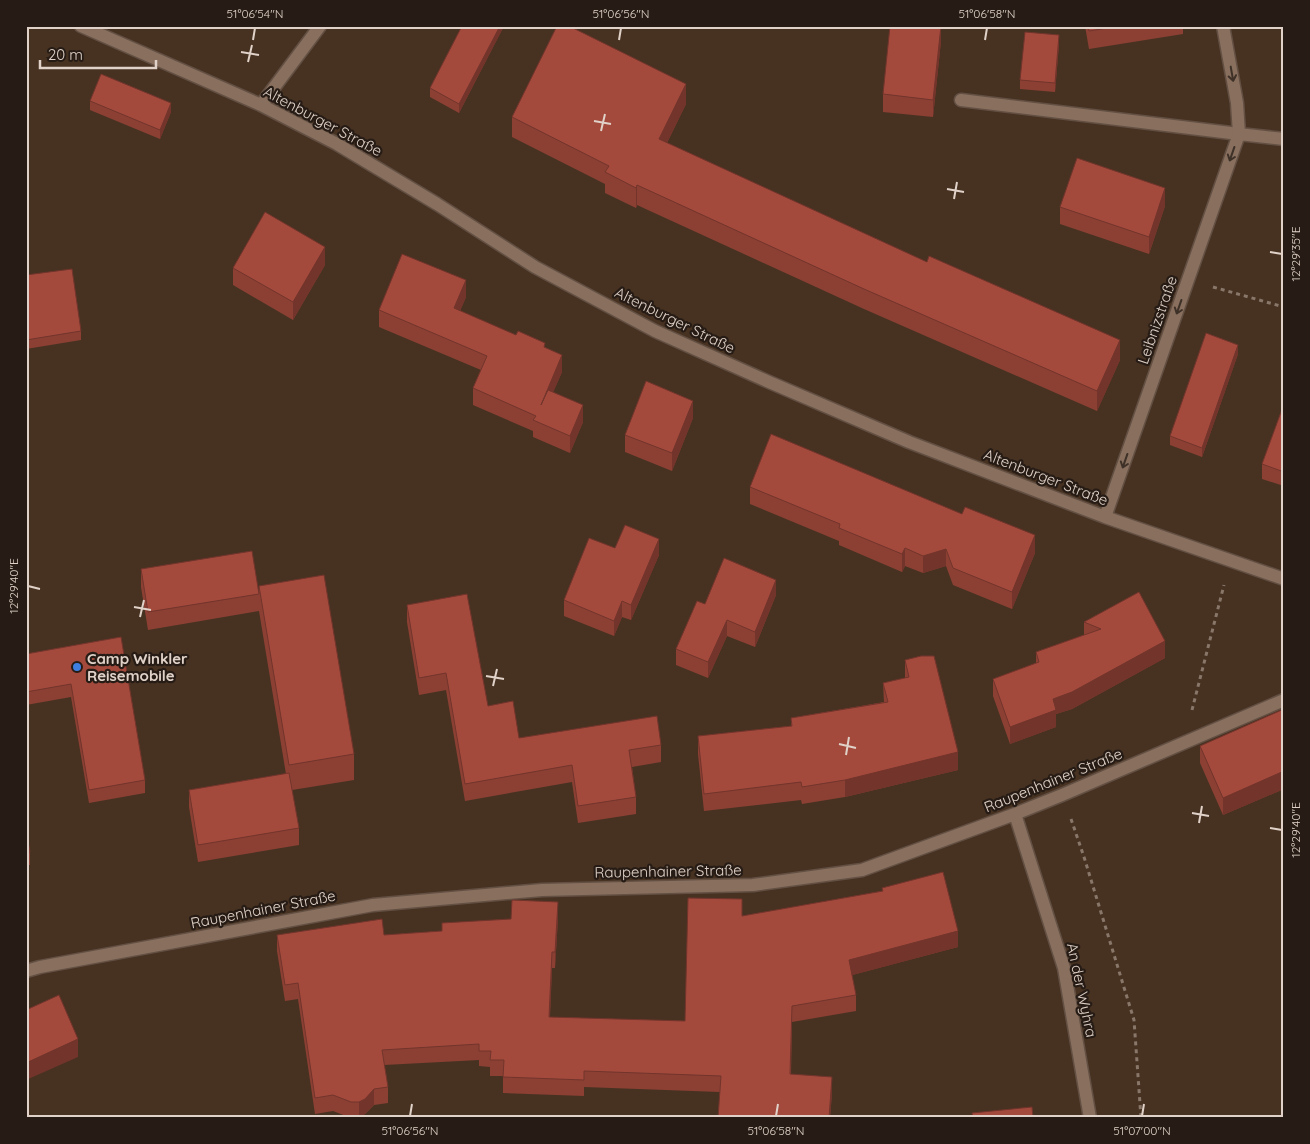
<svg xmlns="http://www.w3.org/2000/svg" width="1310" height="1144" font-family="Quicksand,sans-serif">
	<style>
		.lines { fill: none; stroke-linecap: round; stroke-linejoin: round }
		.lane-casing { stroke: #635043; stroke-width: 15 }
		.street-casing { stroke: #635043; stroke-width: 15 }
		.path { stroke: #89776a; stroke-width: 3; stroke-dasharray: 4 4; stroke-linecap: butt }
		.lane { stroke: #886f5e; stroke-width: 12 }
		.street { stroke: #886f5e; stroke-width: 12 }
		.wall { fill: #8c4034 }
		.shaded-wall { fill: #72342b }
		.building { fill: #a34a3d; stroke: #72342b }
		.oneway { stroke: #3e3127 }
		.ticks { fill: none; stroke: #e0d2c8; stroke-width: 2 }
		.shop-dot { fill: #3f7fe0; stroke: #261c15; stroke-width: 2 }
		.labels { text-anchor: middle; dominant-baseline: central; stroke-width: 4.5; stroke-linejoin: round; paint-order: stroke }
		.street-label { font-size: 15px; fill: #e0d2c8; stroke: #261c15 }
		.poi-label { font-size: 15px; font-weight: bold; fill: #e0d2c8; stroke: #261c15; text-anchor: start }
		.neatline { fill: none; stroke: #e0d2c8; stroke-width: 2 }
		.ticks-label { font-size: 12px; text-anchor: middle; fill: #e0d2c8 }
	</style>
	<rect width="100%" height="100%" fill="#473222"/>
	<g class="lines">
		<defs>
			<path id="lane" d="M961,100L1239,134"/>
			<path id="street" d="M81,26L261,105L337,144L437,204L535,267L655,331L769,382L909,442L1105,517L1284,579
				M1223,26L1237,103L1239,134
				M261,105L320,26
				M1105,517L1239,134L1284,139
				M1015,814L1064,968L1090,1118
				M26,971L40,967L373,905L542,890L753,885L862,870L1015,814L1062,795L1284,700"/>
		</defs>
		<use href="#lane" class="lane-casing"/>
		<use href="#street" class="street-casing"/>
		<path class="path" d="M1213,287L1284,307
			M1192,710L1224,585
			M1071,819L1084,857L1134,1020L1141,1118"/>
		<use href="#lane" class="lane"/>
		<use href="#street" class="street"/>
	</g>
	<path class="wall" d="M462,26H504L459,113L430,97V88Z
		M1085,26H1183V34L1089,49Z
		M941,41L933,117L883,112V94Z
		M1059,44L1055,92L1020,89V80Z
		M90,101L171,112L160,139L90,110Z
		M686,104L667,143L1120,360L1097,411L864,309L637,205L636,208L605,193V184L512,137V117Z
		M1284,189V213H1283Z
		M1165,206L1149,254L1060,224V207Z
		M325,265L293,320L233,285V268Z
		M26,275L81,331V340L26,349Z
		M466,297L460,311L545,348L562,372L553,392L583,422L570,453L533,437V431L473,405V388L481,370L379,327V310Z
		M1238,354L1202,457L1170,445V436Z
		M1284,404V486L1262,479V464Z
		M693,418L672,471L625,452V435Z
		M750,487L1035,553L1012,609L953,585L946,566L923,573L905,566L902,572L839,545V541L750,504Z
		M615,548L659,555L631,620L622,617L614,636L564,616V600Z
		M141,569L259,594V586L354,754V780L292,790L299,828V845L198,862L189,807V790L286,774L259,611L148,630L141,587Z
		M1139,592L1165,658L1072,709L1056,714V727L1010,744L993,696V679L1036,663V652L1084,635V622Z
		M776,595L755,647L727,636L708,678L676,665V649L705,604Z
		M407,605L488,706L519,738L661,745V762L632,767L636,797V814L578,823L572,782L465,801L446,690L419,695L407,622Z
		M121,637L145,780V793L89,803L71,697L26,705V654Z
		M905,660L958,770L845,797L802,804L801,800L704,811L698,754V736L791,726V718L884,702L883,683L905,678Z
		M1284,709V789L1223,815L1200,763V746Z
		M26,831L30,852V865H26Z
		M882,888L958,947L852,975L856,995V1011L792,1022L791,1074L832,1093L830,1118H718L720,1092L584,1087V1096L503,1093V1076H490V1067L479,1066V1060L384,1065L388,1087V1103L374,1105L365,1114L359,1118H351L333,1111L315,1114L298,999L285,1001L277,951V935H384L442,931L558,918L555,968H552L550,1017L685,1021L742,916L882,891Z"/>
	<path class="shaded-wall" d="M500,26H504L459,113V104Z
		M941,26V41L933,117V100Z
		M1059,35V44L1055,92V83Z
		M686,84V104L659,159V139Z
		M171,103V112L160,139V130Z
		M637,185V205L636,208V188Z
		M1165,188V206L1149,254V237Z
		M325,247V265L293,320V302Z
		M466,280V297L454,325V308Z
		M1120,340V360L1097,411V391Z
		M1238,345V354L1202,457V448Z
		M562,355V372L541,421V405Z
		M693,401V418L672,471V453Z
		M583,405V422L570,453V436Z
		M1035,535V553L1012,609V592Z
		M659,539V555L631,620V605Z
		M905,548V566L902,572V554Z
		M946,549V566L923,573V556Z
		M776,580V595L755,647V632Z
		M622,601V617L614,636V621Z
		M727,620V636L708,678V662Z
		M1165,641V658L1072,709L1056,714V727L1010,744V727L1053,699Z
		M958,752V770L845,797V780Z
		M1284,771V789L1223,815V798Z
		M558,902V918L555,968V952Z
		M958,931V947L849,976V960Z
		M552,952V968L549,1033V1017Z
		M78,1039V1057L26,1080V1063Z
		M832,1077V1093L830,1118H829Z
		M374,1089V1105L365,1114L359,1118V1102Z"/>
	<path class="building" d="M462,26H500L459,104L430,88Z
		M557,26H569L686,84L659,139L927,262L929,256L1120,340L1097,391L864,289L637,185L636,188L605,172L609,166L512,117Z
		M890,26H941L933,100L883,94Z
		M1088,26H1120L1089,31Z
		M1025,32L1059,35L1055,83L1020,80Z
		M101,74L171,103L160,130L90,101Z
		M1077,158L1165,188L1149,237L1060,207Z
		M265,212L325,247L293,302L233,268Z
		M402,254L466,280L454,308L516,335L518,331L545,343L544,347L562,355L541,405L548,390L583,405L570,436L533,420L536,416L473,388L487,356L379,310Z
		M72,269L81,331L26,340V275Z
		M1206,333L1238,345L1202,448L1170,436Z
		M646,381L693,401L672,453L625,435Z
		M1284,404V472L1262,464Z
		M771,434L962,514L965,507L1035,535L1012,592L953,568L946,549L923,556L905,548L902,554L839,528L840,524L750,487Z
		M625,525L659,539L631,605L622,601L614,621L564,600L589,538L615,548Z
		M252,551L259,594L148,612L141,569Z
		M724,558L776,580L755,632L727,620L708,662L676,649L697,601L705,604Z
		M324,575L354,754L289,765L259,586Z
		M1139,592L1165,641L1072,692L1053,699L1056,710L1010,727L993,679L1039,662L1036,652L1101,629L1084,622Z
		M467,594L488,706L513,701L519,738L657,716L661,745L629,750L636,797L578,806L572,765L465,784L446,673L419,678L407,605Z
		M121,637L145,780L89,790L71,684L26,692V654Z
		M921,656H934L958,752L845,780L802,787L801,782L704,794L698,736L792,726L791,718L888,702L883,683L909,677L905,660Z
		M1284,709V771L1223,798L1200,746Z
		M289,773L299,828L198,845L189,790Z
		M26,831L30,852L26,853Z
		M943,872L958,931L849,960L856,995L792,1006L790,1074L832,1077L829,1118H718L721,1076L584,1071V1080L503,1077L504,1060H490L491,1051H479V1044L382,1050L388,1087L374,1089L365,1099L359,1102H351L333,1095L315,1098L298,983L285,985L277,935L382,919L384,935L442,931V923L511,919L512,900L558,902L555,952H552L549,1017L685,1021L688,898L742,899V916L883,891L882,888Z
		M59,995L78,1039L26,1063V1010Z
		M1032,1107L1033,1118H973L972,1113Z"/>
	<defs><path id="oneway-shaft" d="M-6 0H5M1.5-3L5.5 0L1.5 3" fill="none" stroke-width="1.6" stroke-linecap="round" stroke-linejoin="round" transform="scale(1.25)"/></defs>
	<g class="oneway">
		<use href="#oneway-shaft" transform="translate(1232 74) rotate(80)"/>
		<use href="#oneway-shaft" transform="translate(1232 154) rotate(109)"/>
		<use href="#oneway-shaft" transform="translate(1179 307) rotate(109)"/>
		<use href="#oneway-shaft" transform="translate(1125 461) rotate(109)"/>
	</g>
	<path class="ticks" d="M253,40L255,28M619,40L621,28M985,40L987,28M241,52L259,55M248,62L252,45M594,121L611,124M601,131L605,114M947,189L964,192M954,199L957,182M1270,252L1282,254M28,586L40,589M134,607L151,610M140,617L144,600M486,676L504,679M493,686L497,669M839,744L856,748M846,755L849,737M1192,813L1209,816M1199,823L1202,806M1270,828L1282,830M410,1116L412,1104M776,1116L778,1104M1142,1116L1144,1104"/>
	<circle class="shop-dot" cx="77" cy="667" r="5"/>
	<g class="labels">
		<g class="street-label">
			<text transform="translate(323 121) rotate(28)">Altenburger Straße</text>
			<text transform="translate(675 320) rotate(26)">Altenburger Straße</text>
			<text transform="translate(1157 320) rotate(-71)">Leibnizstraße</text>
			<text transform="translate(1046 477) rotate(21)">Altenburger Straße</text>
			<text transform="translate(1053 780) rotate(-22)">Raupenhainer Straße</text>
			<text transform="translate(668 871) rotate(-1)">Raupenhainer Straße</text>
			<text transform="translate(263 909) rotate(-11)">Raupenhainer Straße</text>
			<text transform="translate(1082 990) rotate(78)">An der Wyhra</text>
		</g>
		<g class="poi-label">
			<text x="87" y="658">Camp Winkler<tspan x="87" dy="17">Reisemobile</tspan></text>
		</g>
	</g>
	<rect width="1310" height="1144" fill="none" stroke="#261c15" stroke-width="55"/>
	<path d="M40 60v8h116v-8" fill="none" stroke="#e0d2c8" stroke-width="2.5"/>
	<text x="48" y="60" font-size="15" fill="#e0d2c8" stroke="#261c15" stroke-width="4" paint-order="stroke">20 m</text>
	<rect x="28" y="28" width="1254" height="1088" class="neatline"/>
	<g class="ticks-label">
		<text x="255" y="18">51°06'54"N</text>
		<text x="621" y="18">51°06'56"N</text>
		<text x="987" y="18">51°06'58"N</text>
		<text transform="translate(1296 254) rotate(-90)" y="4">12°29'35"E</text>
		<text transform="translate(14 586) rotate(-90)" y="4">12°29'40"E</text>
		<text transform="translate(1296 830) rotate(-90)" y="4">12°29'40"E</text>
		<text x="410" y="1135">51°06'56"N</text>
		<text x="776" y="1135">51°06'58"N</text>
		<text x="1142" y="1135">51°07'00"N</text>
	</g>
</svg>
